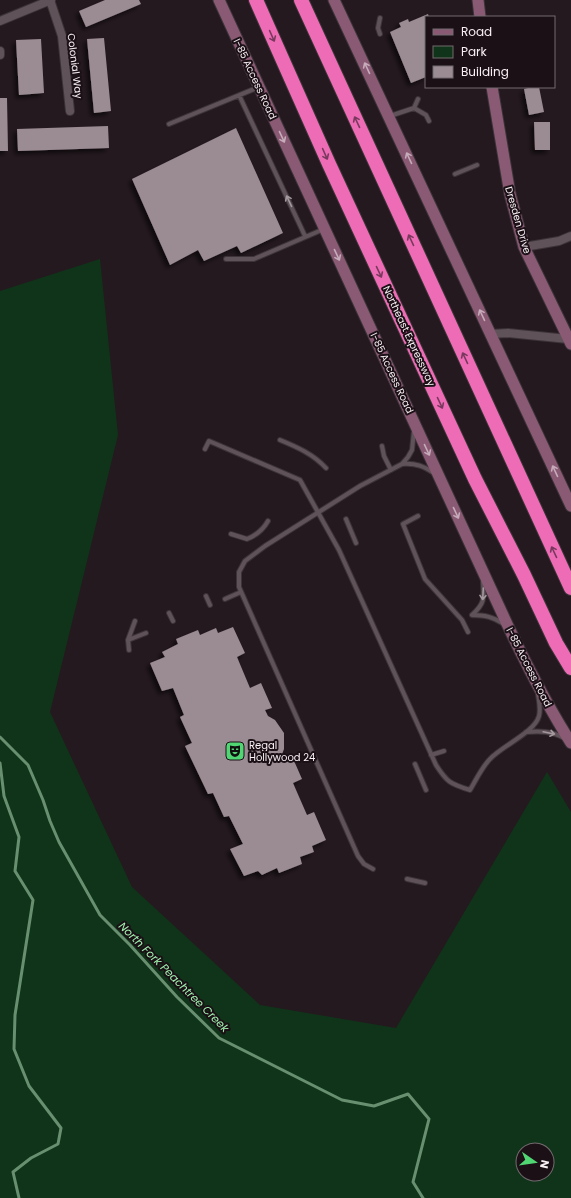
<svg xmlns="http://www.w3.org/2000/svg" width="571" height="1198" font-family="Poppins,sans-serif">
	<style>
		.green { fill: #103419; fill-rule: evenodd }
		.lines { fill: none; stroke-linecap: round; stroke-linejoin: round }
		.stream { stroke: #688f70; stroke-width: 3 }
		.building { fill: #9b8c93; filter: url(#shadow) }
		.lane-casing { stroke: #3c3438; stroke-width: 6 }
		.street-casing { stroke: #3c3438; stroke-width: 10 }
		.secondary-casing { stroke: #3c3438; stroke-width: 13 }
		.highway-casing { stroke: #3c3438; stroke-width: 16 }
		.lane { stroke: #5f5258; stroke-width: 4 }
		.street { stroke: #5f5258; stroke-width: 8 }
		.secondary { stroke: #8a5a74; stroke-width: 11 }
		.highway { stroke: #ed6cb5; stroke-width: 14 }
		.oneway { stroke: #79395e }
		.oneway2 { stroke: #c6acba }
		.oneway3 { stroke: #a4999e }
		.labels { text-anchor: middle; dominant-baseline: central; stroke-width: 4; stroke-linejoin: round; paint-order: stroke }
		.street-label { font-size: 10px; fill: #f8f0f4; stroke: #1b1016 }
		.poi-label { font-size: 10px; fill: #f8f0f4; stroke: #1b1016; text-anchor: start }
		.water-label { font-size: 11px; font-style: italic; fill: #a1f4b0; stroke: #1b1016 }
	</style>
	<defs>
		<filter id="shadow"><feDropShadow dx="-3.5" dy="3.5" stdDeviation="2" flood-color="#0009"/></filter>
	</defs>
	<rect width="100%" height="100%" fill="#24191f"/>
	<path class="green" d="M100,259L118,435L50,712L132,887L260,1005L396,1028L547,772L571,812V1198H0V291ZM523,1150H547V1174H523Z"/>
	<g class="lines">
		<path class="stream" d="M0,737L28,765L43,800L50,821L59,842L100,915L130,945L177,997L219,1038L342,1100L374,1106L408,1094L429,1119L413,1182L423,1198
			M0,763L4,796L19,837L15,871L33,900L15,1015L14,1049L29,1086L61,1128L58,1144L31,1158L13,1172L19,1198"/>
	</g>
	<path class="building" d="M105,0H139L141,4L86,27L79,11Z
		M428,14L429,17H426V77L411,83L390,32L401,27L399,23L408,19L409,22Z
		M104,38L111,111L94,113L87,39Z
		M41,39L44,93L19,95L16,40Z
		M532,87H539L544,112L529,115L524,89Z
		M0,98H7L8,151H0Z
		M534,122H550V150H535Z
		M108,126L109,148L18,151L17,129Z
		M236,128L283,233L241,253L237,246L204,261L198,250L170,265L132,179Z
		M233,627L245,653L237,657L250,688L261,683L272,708L265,710L268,716L275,720L284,733V749L281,757L291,754L302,779L293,783L307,815L314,812L326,840L312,846L314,852L300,857L302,864L279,873L277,868L262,875L258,871L244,876L230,849L243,844L229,816L224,817L213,793L208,794L185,746L192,743L180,717L184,715L173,688L162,691L150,663L165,657L162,652L178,644L176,639L198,630L200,635L216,628L218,633Z"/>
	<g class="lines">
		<defs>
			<path id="lane" d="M380,18L378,28L380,34
				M239,95L305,236
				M414,108L418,99
				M390,116L414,108L426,115L429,121
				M169,124L259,87
				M455,174L477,165
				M226,259H254L324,229
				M280,440C297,447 313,454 326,468
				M382,446L384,456L391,470
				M205,449L209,441L300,480L339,550L436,765C447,782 450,784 470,790C476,780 482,767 490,759C502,746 535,732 539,716C541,709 539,701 538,694
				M402,464C416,463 424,466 435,474
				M418,516L403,524L425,579L462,620L468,632
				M346,519L356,543
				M231,534L247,539C257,535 263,530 268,521
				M206,596L210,605
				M225,599L241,592
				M169,613L173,621
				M472,615C485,603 484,599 483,582
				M472,615C485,615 493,617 504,624
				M128,640L146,633
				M129,650L128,640L135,621
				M526,732C540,731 552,731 564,738
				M431,755L444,751
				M415,764L426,790
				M373,869L364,864L358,856L239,587V572L245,561L265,546L360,486L402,464L408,457L412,450L414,431
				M407,879L425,883"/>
			<path id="street" d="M50,0L62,36L70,111
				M0,21L51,0
				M0,51V55
				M524,247L559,241L571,236
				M490,334L508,333L568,339"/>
			<path id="secondary" d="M219,0L508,626C527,666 547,705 571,743
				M334,0L571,506
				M478,0L480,17
				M492,87L510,194L524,247L571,344"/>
			<path id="highway" d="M256,0L329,164L475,479L524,575L556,643L571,668
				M301,0L571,588"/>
		</defs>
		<use href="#lane" class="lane-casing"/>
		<use href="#street" class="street-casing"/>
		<use href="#secondary" class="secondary-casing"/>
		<use href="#highway" class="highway-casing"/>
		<use href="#lane" class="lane"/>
		<use href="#street" class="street"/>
		<use href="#secondary" class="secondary"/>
		<use href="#highway" class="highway"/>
	</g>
	<defs><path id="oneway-shaft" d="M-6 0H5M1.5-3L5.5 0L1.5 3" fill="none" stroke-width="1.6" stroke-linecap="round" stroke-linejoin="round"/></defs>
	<g class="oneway">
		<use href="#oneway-shaft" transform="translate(272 36) rotate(66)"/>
		<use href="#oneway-shaft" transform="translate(357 122) rotate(-115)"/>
		<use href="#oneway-shaft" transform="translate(325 154) rotate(66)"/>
		<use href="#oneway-shaft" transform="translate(411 240) rotate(-115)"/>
		<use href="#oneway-shaft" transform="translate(379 272) rotate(65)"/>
		<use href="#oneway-shaft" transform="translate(465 358) rotate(-115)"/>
		<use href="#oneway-shaft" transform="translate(440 403) rotate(65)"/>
		<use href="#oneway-shaft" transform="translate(554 552) rotate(-115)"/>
	</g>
	<g class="oneway2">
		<use href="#oneway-shaft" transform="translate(367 68) rotate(-115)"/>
		<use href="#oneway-shaft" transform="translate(282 137) rotate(65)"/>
		<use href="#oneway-shaft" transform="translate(409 158) rotate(-115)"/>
		<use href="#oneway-shaft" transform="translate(337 255) rotate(65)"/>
		<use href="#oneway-shaft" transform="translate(482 315) rotate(-115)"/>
		<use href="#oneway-shaft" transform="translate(427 450) rotate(65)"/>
		<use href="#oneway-shaft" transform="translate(555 471) rotate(-115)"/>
		<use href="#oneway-shaft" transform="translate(456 513) rotate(65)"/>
	</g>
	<g class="oneway3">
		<use href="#oneway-shaft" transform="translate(289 201) rotate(-115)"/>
		<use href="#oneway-shaft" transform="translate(483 594) rotate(93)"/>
		<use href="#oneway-shaft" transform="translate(549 733) rotate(12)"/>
	</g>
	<defs>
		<symbol id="theatre-square" viewBox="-11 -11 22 22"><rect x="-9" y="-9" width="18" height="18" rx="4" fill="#51d674" stroke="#1b1016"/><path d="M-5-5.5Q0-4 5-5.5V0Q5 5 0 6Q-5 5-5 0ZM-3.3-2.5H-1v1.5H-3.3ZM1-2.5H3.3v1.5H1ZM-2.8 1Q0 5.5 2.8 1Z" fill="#111"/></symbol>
	</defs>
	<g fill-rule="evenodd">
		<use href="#theatre-square" x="224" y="740" width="22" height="22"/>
	</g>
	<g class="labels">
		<g class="street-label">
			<text transform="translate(75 66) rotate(83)">Colonial Way</text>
			<text transform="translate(255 79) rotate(65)">I-85 Access Road</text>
			<text transform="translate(518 220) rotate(74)">Dresden Drive</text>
			<text transform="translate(409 336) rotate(65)">Northeast Expressway</text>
			<text transform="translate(392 373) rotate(65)">I-85 Access Road</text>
			<text transform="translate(529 667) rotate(63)">I-85 Access Road</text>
		</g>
		<g class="poi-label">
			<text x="249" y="745">Regal<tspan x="249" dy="12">Hollywood 24</tspan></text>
		</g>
		<g class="water-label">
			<text transform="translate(174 977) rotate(45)">North Fork Peachtree Creek</text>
		</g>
	</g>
	<rect x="425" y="16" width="130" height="72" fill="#1b1016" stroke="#736a6f"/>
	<rect x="433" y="29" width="20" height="6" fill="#8a5a74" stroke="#736a6f"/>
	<text x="461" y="36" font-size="12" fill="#f8f0f4">Road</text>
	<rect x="433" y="46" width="20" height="12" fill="#103419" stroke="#736a6f"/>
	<text x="461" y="56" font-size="12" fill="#f8f0f4">Park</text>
	<rect x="433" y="66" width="20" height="12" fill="#9b8c93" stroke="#736a6f"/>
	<text x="461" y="76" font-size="12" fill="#f8f0f4">Building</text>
	<g transform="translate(535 1162) rotate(103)"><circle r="19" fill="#1b1016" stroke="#736a6f"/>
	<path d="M0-3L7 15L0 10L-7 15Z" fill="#51d674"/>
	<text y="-6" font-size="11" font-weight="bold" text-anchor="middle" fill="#f8f0f4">N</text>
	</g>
</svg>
